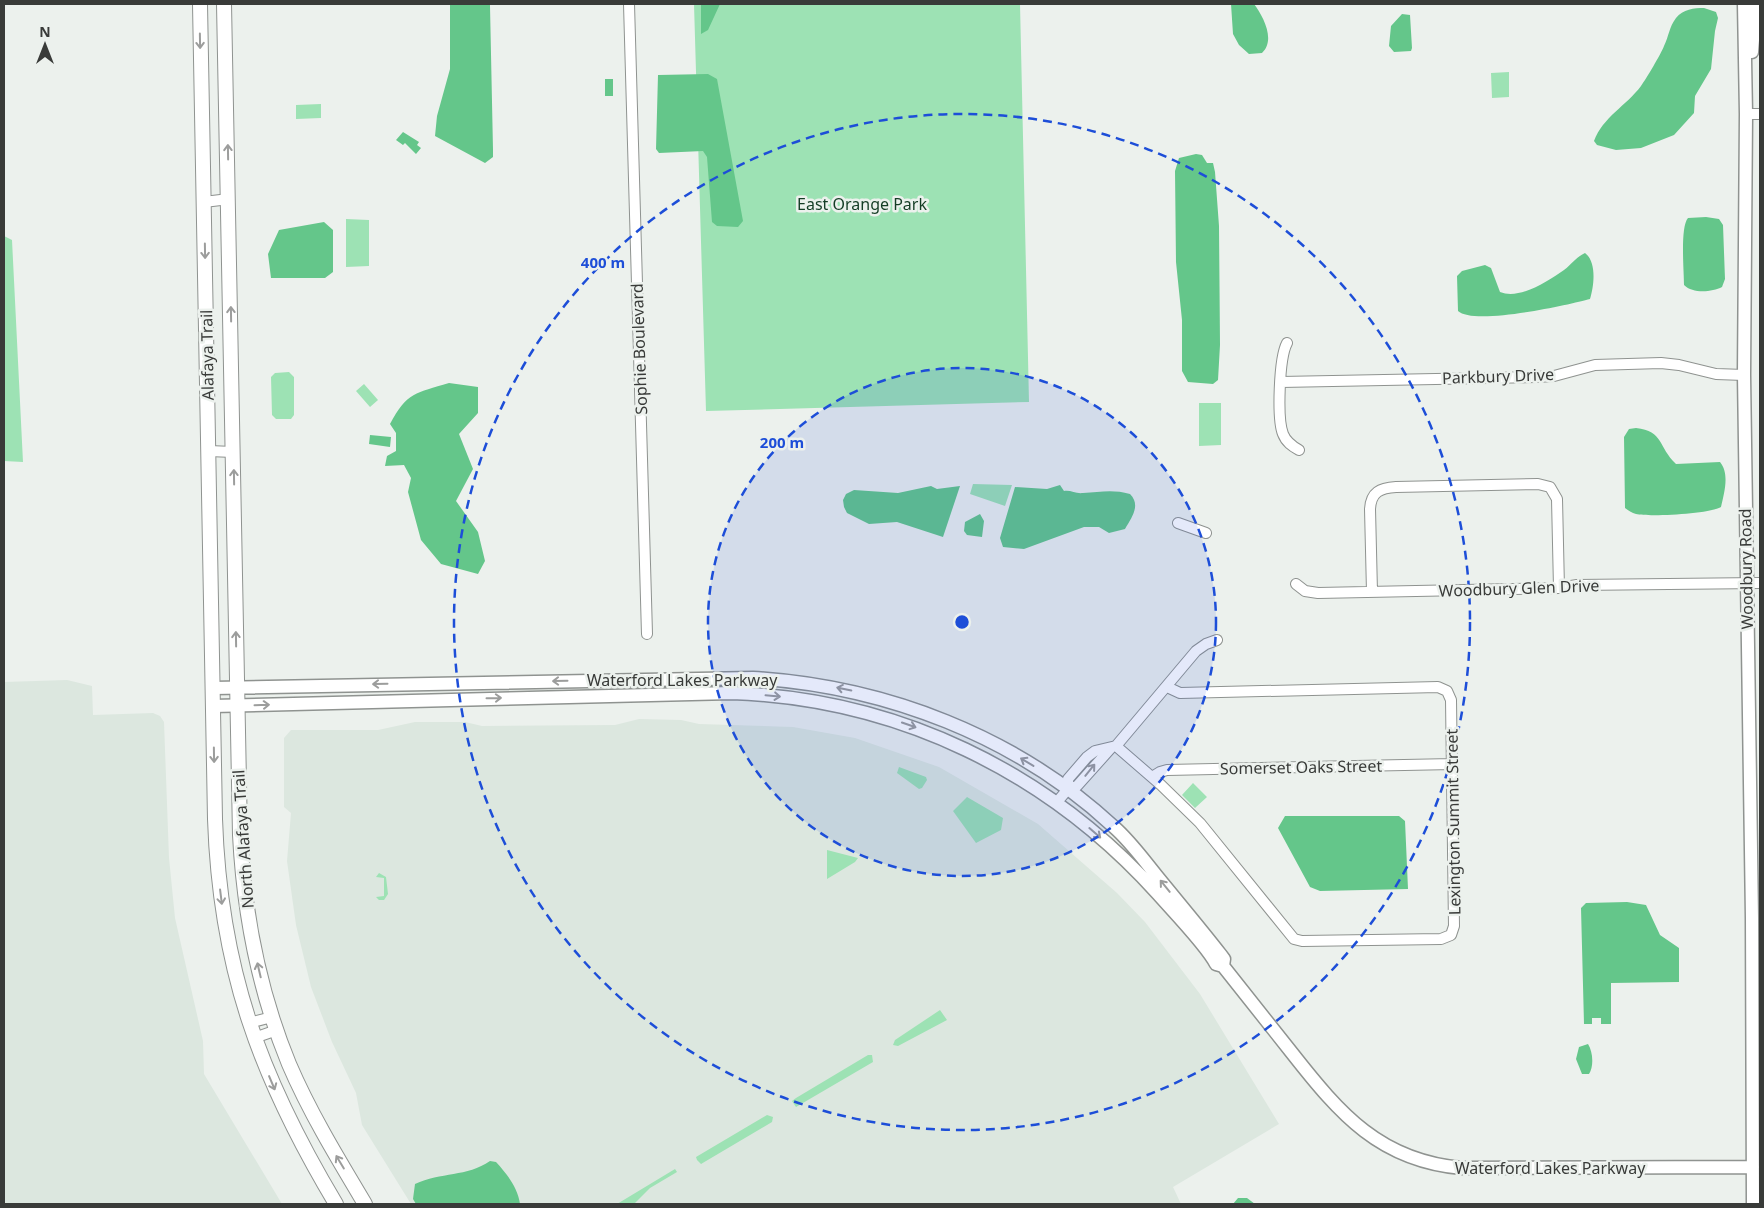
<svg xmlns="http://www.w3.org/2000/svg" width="1764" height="1208" font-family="'Noto Sans',sans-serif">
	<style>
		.built { fill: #dce7df }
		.green { fill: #9de2b4 }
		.water { fill: #64c68a }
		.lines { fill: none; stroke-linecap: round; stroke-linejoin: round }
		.minor-casing { stroke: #8f9390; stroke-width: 12 }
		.tertiary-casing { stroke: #8f9390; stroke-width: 15 }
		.secondary-casing { stroke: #8f9390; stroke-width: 16 }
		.minor { stroke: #fff; stroke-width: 10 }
		.tertiary { stroke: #fff; stroke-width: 12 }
		.secondary { stroke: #fff; stroke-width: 14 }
		.oneway { stroke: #9c9d9c }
		.ring { fill: none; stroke: #1d4ed8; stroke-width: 2.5; stroke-dasharray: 9 6 }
		.labels { text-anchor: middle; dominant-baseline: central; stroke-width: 5; stroke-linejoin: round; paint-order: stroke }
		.park-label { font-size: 16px; fill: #143d25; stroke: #ecf1ed }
		.street-label { font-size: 16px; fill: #393b39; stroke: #ecf1ed }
		.centre { fill: #1d4ed8; stroke: #ecf1ed; stroke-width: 2.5 }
		.ring-label { font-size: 15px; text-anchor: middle; font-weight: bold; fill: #1d4ed8; stroke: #ecf1ed; stroke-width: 5; stroke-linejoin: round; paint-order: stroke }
	</style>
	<rect width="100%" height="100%" fill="#ecf1ed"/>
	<path class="built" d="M67,680L92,686L93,715L153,713L160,716L164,722L169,858L175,918L203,1041L204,1074L282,1204H4V682Z
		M639,719L681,720L699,724L793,727L855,738L939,767L1038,824L1117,893L1145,922L1200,994L1279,1124L1173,1187L1181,1204H411L362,1125L356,1093L332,1042L311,987L296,925L287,861L291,813L284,807V738L291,730H378L415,722H465L482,726L615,725Z"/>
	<path class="green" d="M694,4H1020L1029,402L706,411Z
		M1509,72V97L1492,98L1491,73Z
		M321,104V118L296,119V105Z
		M346,219L369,220V266L346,267Z
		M4,236L12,240L23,462L4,461Z
		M289,372L294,377V415L291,419H276L272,415L271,377L275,373Z
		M364,384L378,400L370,407L356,391Z
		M1199,403H1221V445L1199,446Z
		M973,484L1012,485L1005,506L970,494Z
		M899,767L926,777L927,780L922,788L919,789L897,773Z
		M1193,783L1207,797L1195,808L1182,795Z
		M967,797L1003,818L1001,830L976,843L953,811Z
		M827,850L858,858L855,862L827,879Z
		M379,873L386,877L388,894L384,900H379L376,897L384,896V878L376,877Z
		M940,1010L947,1020L898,1046L893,1045L895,1040Z
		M868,1055H872L873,1062L796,1107L792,1101L796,1098Z
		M767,1115L773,1117L772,1122L701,1164L697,1160L696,1157Z
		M675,1169L677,1172L650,1188L634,1204H617Z"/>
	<path class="water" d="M450,4H490V6L493,150V157L485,163L435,136L437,116L450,69Z
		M701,4H720L708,30L701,34Z
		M1231,4H1254C1263,16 1276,40 1262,53L1249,54L1239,45L1233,34Z
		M1704,8L1716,12L1718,18L1715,31L1711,69L1695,96L1694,113L1674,135L1641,148L1616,150L1597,145L1594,141C1603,117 1626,106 1641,86C1646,79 1661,54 1664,46C1669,36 1669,27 1676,18C1683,9 1694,8 1704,8Z
		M1402,14L1410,15L1412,48L1411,51L1394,52L1389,46L1391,26Z
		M708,74L717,79L743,221L738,227L717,226L712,222L707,157L703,151L659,153L656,149L658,75Z
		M605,79H613V96H605Z
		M403,132L419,142L417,145L421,148L416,154L405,143L403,145L396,140Z
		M1196,154L1202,155L1207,163H1213L1215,172L1219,226L1220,345L1218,380L1213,384L1188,382L1182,371V320L1176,262L1175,171L1179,158Z
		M1706,217L1719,219L1723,225L1725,279L1722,287C1712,292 1693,294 1684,285C1684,271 1680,227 1688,218Z
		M324,222L333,230V272L325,278H271L268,254L279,230Z
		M1585,253C1597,262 1594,286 1590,299C1568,305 1474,326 1458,311L1457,276L1462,271L1485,265L1491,268L1500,292C1520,300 1548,281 1564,270C1572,264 1576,257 1585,253Z
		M449,383L478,387V413L459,434L473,469L456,501L478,532L485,561L478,574L441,564L421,540L408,492L411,478L404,465L385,466L387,456L396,451V433L390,424C407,392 416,393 449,383Z
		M1636,428C1664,431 1658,447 1676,464L1720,462C1730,474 1724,493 1721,507C1710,514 1649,517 1636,514C1632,513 1628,510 1625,508L1624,437L1629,429Z
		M370,435L391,437L390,447L369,444Z
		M1060,485L1064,491C1071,490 1076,494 1083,493C1100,492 1113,489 1130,494C1141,505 1132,517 1125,529L1109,533L1099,527H1084L1024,549L1003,547L1000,538L1015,487L1047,489Z
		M931,486L937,489L960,486L943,537L897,522L869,524L847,513L844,507L843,500L846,494L854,490L898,493Z
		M980,514L984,521L982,537L967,535L964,531L965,522Z
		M1285,816H1399L1405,821L1408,889L1320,891L1310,887L1278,828Z
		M1627,902L1646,905L1660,935L1679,948V982L1611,983V1024H1601V1018H1592V1024H1584L1581,908L1586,903Z
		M1588,1044C1593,1052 1594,1066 1589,1074H1582L1576,1059L1579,1047Z
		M490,1161L496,1162C507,1174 518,1188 520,1204H416L413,1199L415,1184C441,1172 467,1177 490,1161Z
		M1238,1198H1247L1255,1204H1233Z"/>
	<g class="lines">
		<defs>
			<path id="minor" d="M629,4L647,634
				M1746,114H1760
				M204,202L229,199
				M1287,343C1279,358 1277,419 1283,434C1286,442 1292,446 1299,450
				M1281,382L1536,377L1554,376L1595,365L1661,363L1679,365L1716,374L1744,375
				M209,451L233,452
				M1178,523L1206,533
				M1296,584L1305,591L1318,593L1559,588L1577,585L1760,583
				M1372,592L1370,509C1371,492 1380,488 1396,487L1538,484L1550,487L1557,499L1559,588
				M1116,746L1161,785L1200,823L1294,939L1302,941L1441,939L1451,935L1454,926L1451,700L1447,691L1438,687L1180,693L1167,687
				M1152,777L1160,772L1167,770L1453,764
				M1068,789L1077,786L1111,748
				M1057,802L1068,789V779L1087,757L1095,751L1116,746L1196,651L1206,644L1217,640
				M249,1023L272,1017
				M254,1038L277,1030"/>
			<path id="tertiary" d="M1744,4L1746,114L1744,375L1752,918L1753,1204
				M1752,52L1756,4
				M213,688L753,678C885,686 1016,736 1114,827C1130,841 1143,859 1156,875C1178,902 1200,928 1221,955L1224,959L1223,966
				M213,706L732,693C898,699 1047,771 1158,894C1173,911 1207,946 1216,964L1223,966C1246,995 1269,1024 1292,1053C1340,1114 1380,1161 1462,1168L1753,1167"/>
			<path id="secondary" d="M200,4L215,819C220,969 260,1077 336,1204
				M224,4L240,835C244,913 259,991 289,1064C310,1113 338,1159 365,1204"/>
		</defs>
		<use href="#minor" class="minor-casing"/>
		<use href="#tertiary" class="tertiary-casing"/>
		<use href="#secondary" class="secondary-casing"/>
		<use href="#minor" class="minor"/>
		<use href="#tertiary" class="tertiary"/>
		<use href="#secondary" class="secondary"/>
	</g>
	<defs><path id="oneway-shaft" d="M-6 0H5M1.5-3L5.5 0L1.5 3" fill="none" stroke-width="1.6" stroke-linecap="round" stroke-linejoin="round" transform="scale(1.25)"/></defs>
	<g class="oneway">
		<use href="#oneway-shaft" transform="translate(200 41) rotate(89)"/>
		<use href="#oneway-shaft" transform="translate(228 152) rotate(-91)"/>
		<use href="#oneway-shaft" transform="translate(205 251) rotate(89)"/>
		<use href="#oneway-shaft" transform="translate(231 314) rotate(-91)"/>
		<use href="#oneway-shaft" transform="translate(234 477) rotate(-91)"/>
		<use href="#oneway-shaft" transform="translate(236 639) rotate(-91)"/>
		<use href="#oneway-shaft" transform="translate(560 681) rotate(179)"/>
		<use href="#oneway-shaft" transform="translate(380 684) rotate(179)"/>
		<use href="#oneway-shaft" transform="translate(844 689) rotate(-168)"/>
		<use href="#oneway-shaft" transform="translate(773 696) rotate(5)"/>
		<use href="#oneway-shaft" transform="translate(494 698) rotate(-1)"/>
		<use href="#oneway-shaft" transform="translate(262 705) rotate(-2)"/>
		<use href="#oneway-shaft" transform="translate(909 725) rotate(19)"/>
		<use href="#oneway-shaft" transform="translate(214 755) rotate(89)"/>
		<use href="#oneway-shaft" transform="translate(1027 762) rotate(-149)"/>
		<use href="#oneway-shaft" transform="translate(1090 770) rotate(-51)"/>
		<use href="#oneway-shaft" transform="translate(1095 833) rotate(41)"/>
		<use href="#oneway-shaft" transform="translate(1165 886) rotate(-129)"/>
		<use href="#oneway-shaft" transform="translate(221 897) rotate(83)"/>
		<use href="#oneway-shaft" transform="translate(259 970) rotate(-103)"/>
		<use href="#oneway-shaft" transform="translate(272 1083) rotate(67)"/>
		<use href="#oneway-shaft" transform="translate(340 1162) rotate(-121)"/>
	</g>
	<circle cx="962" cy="622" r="254" fill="#1d4ed8" fill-opacity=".12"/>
	<g class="ring">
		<circle cx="962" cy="622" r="254"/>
		<circle cx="962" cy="622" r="508"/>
	</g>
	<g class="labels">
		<g class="park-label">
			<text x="862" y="204">East Orange Park</text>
		</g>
		<g class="street-label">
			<text transform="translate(639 349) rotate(-92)">Sophie Boulevard</text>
			<text transform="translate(207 355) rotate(-91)">Alafaya Trail</text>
			<text transform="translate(1498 376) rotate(-2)">Parkbury Drive</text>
			<text transform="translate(1746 569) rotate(-91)">Woodbury Road</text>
			<text transform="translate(1519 588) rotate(-2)">Woodbury Glen Drive</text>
			<text x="682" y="680">Waterford Lakes Parkway</text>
			<text transform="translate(1301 767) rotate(-1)">Somerset Oaks Street</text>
			<text transform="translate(1453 822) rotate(-91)">Lexington Summit Street</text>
			<text transform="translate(243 839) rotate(-94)">North Alafaya Trail</text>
			<text x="1550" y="1168">Waterford Lakes Parkway</text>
		</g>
	</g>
	<circle cx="962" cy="622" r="8" class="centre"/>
	<g class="ring-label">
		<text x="603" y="268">400 m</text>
		<text x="782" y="448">200 m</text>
	</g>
	<rect width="1764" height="1208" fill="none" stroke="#393b39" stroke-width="10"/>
	<g transform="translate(45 45)" stroke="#ecf1ed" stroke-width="4" paint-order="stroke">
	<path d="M0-4L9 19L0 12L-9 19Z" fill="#393b39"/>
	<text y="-8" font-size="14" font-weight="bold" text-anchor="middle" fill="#393b39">N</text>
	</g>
</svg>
